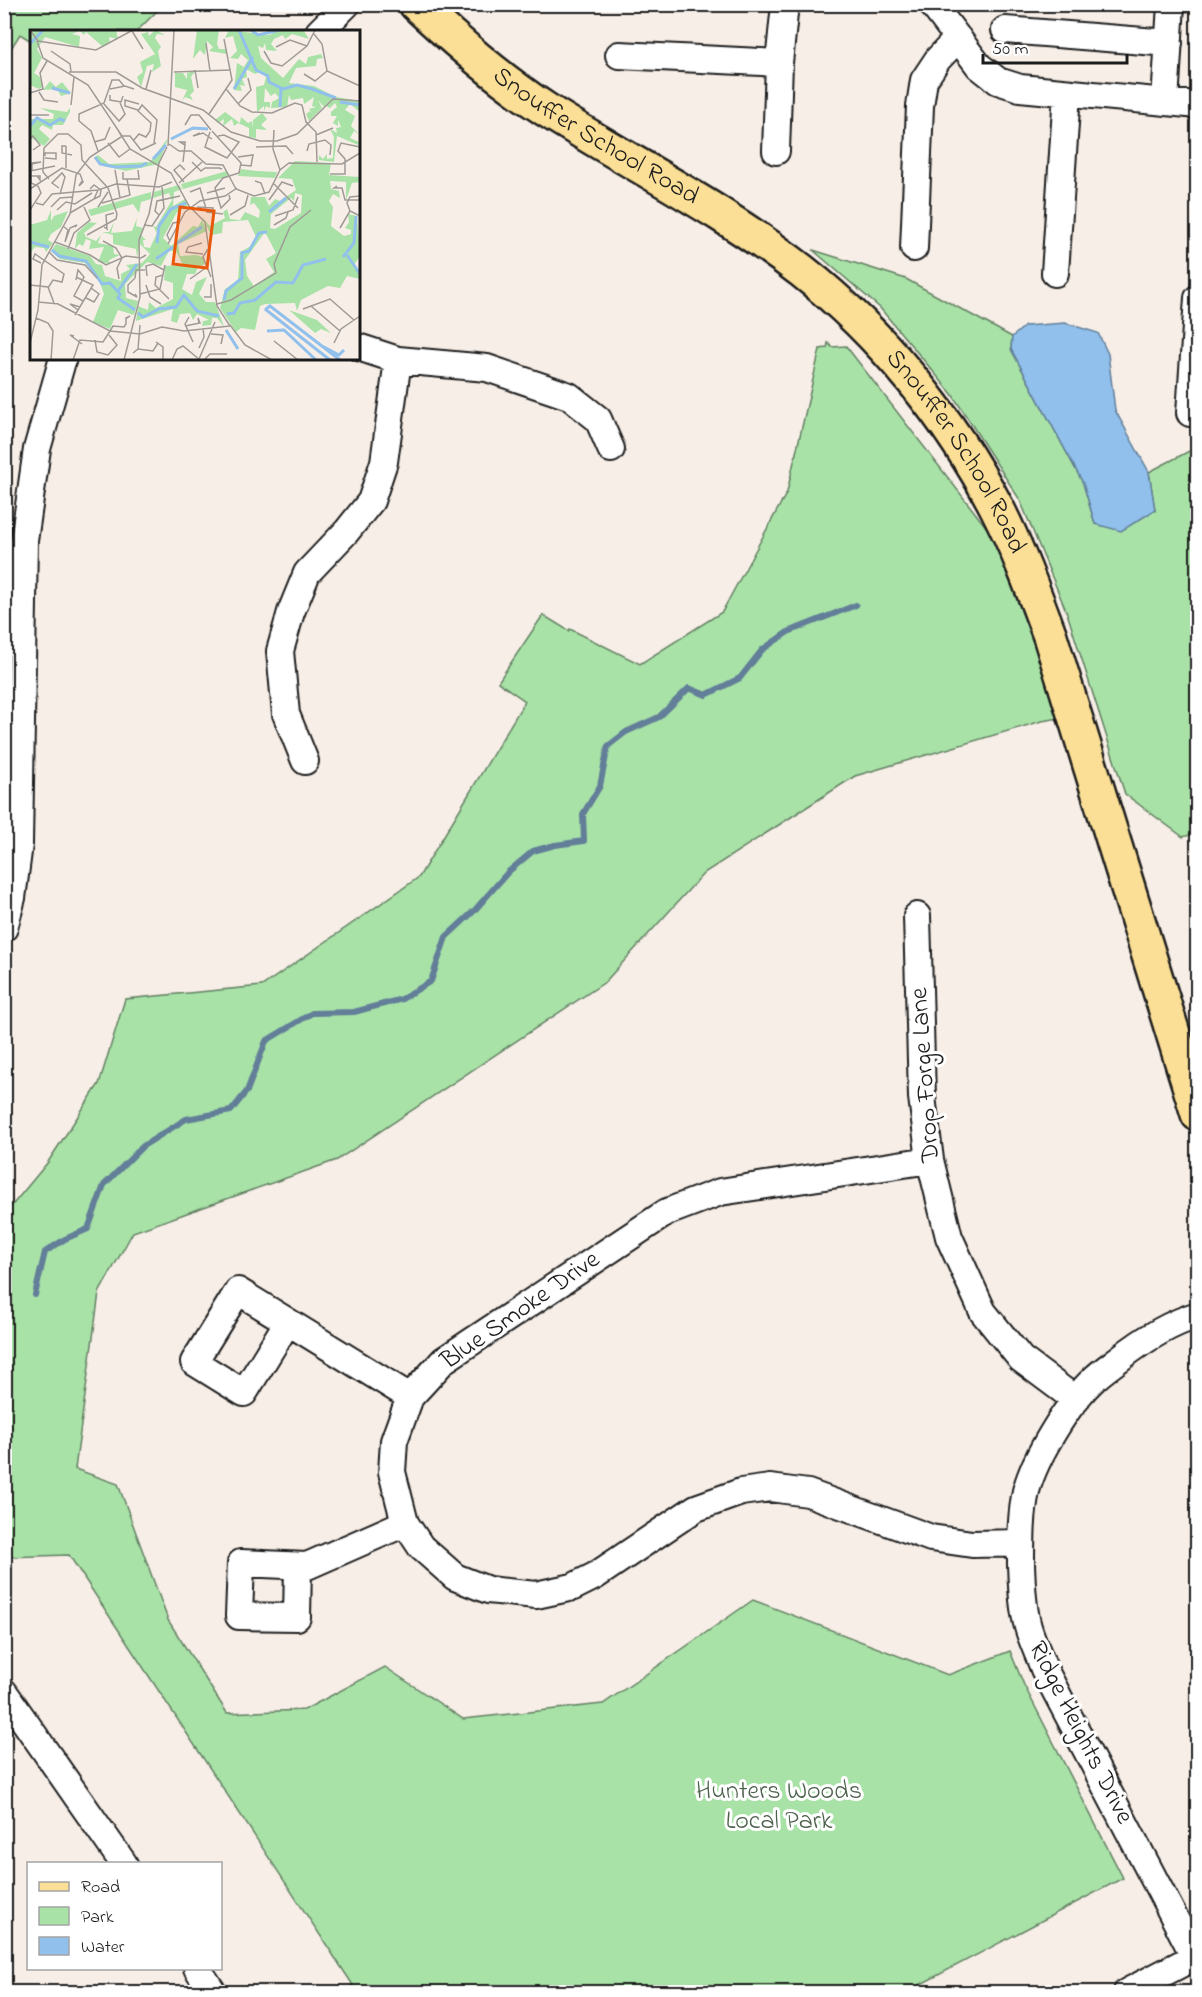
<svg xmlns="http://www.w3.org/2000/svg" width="1202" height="1997" font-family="'Indie Flower',sans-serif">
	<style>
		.green { fill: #a8e2a7; stroke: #627f62; stroke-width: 1.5 }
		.water { fill: #90c0eb; stroke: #627e98; stroke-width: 1.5 }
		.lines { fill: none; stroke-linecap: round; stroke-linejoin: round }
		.stream { stroke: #627e98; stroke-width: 6 }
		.minor-casing { stroke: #1c1c1c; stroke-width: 30 }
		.major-casing { stroke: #1c1c1c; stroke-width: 38 }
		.minor { stroke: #fff; stroke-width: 26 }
		.major { stroke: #fbdf96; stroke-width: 33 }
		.labels { text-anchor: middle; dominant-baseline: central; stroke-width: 6; stroke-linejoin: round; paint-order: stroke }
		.street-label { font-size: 26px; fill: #1c1c1c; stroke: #fff }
		.park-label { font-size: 26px; fill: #4d614d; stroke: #fff }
		.inset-river { fill: none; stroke: #90c0eb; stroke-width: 3 }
		.inset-road { fill: none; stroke: #9f9a96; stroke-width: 1.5 }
		.view { fill: #e8590c; fill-opacity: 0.15; stroke: #e8590c; stroke-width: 3 }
		.inset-edge { fill: none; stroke: #1c1c1c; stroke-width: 3 }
	</style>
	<rect width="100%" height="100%" fill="#f7eee7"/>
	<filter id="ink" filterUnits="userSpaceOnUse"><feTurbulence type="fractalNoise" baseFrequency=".0167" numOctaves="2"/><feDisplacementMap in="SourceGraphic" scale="12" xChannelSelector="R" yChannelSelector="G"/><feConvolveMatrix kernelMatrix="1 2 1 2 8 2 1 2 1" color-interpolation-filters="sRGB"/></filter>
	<g filter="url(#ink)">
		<path class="green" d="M5,4H163V5L137,31L32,32L31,41L20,34L5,58Z
			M813,250L906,279L1012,337L1011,349L1083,483L1095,524L1155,511L1149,472L1197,447V833L1183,837L1125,794L1067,613L1020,500L952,394L880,308Z
			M828,343L832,347L846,346L990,532L1020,597L1060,718L1042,721L855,776L704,873L605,982L337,1160L133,1232L99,1293L75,1469L118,1484L168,1620L227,1713L304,1710L385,1667L463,1719L603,1704L753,1600L948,1675L1010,1651L1024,1685L1123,1878L906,1992H342L353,1985L69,1555L5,1557L4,1215L48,1162L99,1084L125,999L262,986L419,877L525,701L498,682L543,615L569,631L570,629L640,664L722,612L787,492L820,349L827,348Z"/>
		<path class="water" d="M1065,323L1098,333L1108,354L1115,410L1149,472L1155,510L1121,531L1095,524L1083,483L1011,349L1012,337L1025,326Z"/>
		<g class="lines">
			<path class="stream" d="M35,1295L45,1252L65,1239L88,1229L104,1185L143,1146L186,1119L231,1111L247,1091L266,1041L312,1013L354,1012L402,999L431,981L446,937L474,911L508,872L533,851L555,845L584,841L583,814L600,786L608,746L626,732L659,717L689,688L706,695L740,678L762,650L788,632L856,605"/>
			<defs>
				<path id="minor" d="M932,4L979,66L998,81L1020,88L1198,105
					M1005,30L1169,43
					M319,32L347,4
					M619,55L779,63
					M1165,102L1171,4
					M776,151L779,63L785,4
					M914,248L920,106L924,80L938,59L958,38
					M1055,273L1067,93
					M358,347L398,360L487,368L569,396L598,419L611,449
					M1190,413L1198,298
					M305,761L286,714L280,651L291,612L307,573L347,531L371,501L384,462L398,360
					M917,916L922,1097L930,1160L949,1237L983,1312L1021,1359L1076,1400
					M4,928L12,898L19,844L24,541L37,449L63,358
					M930,1160L720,1192L667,1212L444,1360L410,1397L394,1441L392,1472L405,1523L421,1547L455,1577L488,1590L536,1595L573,1587L595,1576L696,1508L741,1492L770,1488L808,1493L931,1538L972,1544L1021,1543
					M1198,1315C1168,1324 1143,1340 1119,1359C1110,1366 1101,1372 1094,1379C1068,1403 1035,1457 1026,1491C1021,1515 1021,1540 1021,1564C1022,1585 1022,1606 1028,1627C1032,1641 1039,1655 1044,1669L1198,1963
					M287,1323L244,1393L194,1362L238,1291L410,1397
					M298,1566L297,1617L239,1616L241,1563L307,1566L405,1523
					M4,1692L124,1864
					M197,1968L213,1992
					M1127,1992L1198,1955"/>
				<g id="major">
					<path id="s1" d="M416,4C457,42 498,78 545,109C630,163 722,209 802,271C882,334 950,418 997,508C1018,549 1034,593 1050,636L1198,1114"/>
				</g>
			</defs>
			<use href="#minor" class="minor-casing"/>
			<use href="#major" class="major-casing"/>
			<use href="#minor" class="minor"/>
			<use href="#major" class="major"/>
		</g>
	</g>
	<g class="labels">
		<g class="street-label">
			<text stroke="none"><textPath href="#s1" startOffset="224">Snouffer School Road</textPath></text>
			<text stroke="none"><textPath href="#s1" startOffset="710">Snouffer School Road</textPath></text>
			<text transform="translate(926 1075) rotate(-94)">Drop Forge Lane</text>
			<text transform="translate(521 1311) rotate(-35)">Blue Smoke Drive</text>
			<text transform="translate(1080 1733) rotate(63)">Ridge Heights Drive</text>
		</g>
		<g class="park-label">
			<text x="779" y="1792">Hunters Woods<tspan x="779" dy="30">Local Park</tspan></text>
		</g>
	</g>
	<g transform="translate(30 30)">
		<rect width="330" height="330" fill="#f7eee7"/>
		<path d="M0,0H86L88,9L79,7L80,13L73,17L56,2L54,5L50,1L42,4L50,6L49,17L15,7L7,19L12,28L4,43L10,47L13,57L9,59L0,55ZM125,0L135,5L127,4L125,8L131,17L128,21L131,36L122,42L124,34L117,36L111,57L107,47L113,42L110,32L125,24L111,4L118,2L119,6ZM167,0H189L187,14L189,19H197V24L179,21L183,17L177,11L175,25L170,20L163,29ZM199,0L239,5L249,0L274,1L279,9L262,4L255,9L253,5L244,9L241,14L247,21L236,20L235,13L233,18L228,16L231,28L253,48L269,29L276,34L278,27L291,24L293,28L287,29L286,36L266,38L259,53L284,56L306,67L330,71V82L320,74L315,80L325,86L321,96L330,105L324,101L320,108L329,112L328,115L307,106L304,132L289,130V125L293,129L297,124V129L303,128L304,107L300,99L307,103L306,98L311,97L308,90V96L303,93L307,86H301V82L307,77L305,73L300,78L296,76L300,71L294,77L288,70L292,78L279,91L276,84L280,81L284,85L279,79L286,77L282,76L284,67L274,74L273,68L261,70L259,65L257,77L241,78L242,72L249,68L245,63L241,66L235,58L234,72H240V78L236,76L234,81V76L227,82L226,57L234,55L236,47L231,41L225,44L216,39L217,47L212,49L215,56L210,55L212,61L204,60L207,33L214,37L218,30L211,24L208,29L200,28L207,21L203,6L195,8ZM165,41L161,47L164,61L160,65L163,70L155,67L152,71L157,60L145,57V43H153L157,49V43ZM20,51L26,57L32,52L41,63L31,66L27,59L13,60ZM10,78L37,82L40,78V82L33,95H23L22,100L12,95L9,99L20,109L14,116L0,107V89H23L24,84ZM195,82L210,93L211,87L218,93L222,91L223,98V90L232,83L237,89L231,95L237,100L226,99V108L219,107V98L208,93L204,96L202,89L193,96L194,89L188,93L185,90ZM138,108L129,134L96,141L74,136L64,128L68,125L79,134L120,132ZM265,131L301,133L299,145L330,147V152L322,153L316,170V152L300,151L301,159L309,161L310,168L303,164L299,171L303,177L301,196L314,206L321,204V200L315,198L319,192L318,184L327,186L330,226L324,235L330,241V249L317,246L310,258L298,256L271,270L267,281L265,273L235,274L230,276L225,300L211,298L206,302L190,278L195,259L208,250L210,222L221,216L226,207L218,190L193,192L192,203L181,205L172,187L180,196L195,188L193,182L197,179L200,189L210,190L215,182L229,188L230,181L224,173L220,175L221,167H235L239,176L245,169L250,171L266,160L262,149L248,148ZM265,163L272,165L271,183L245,199L240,198L241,184L261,168L264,171ZM235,202L246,223L236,229L244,242L224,256L217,246L215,230ZM211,139L227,141L247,142L245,148L208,146ZM197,141L200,146L153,159L151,154ZM149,155L152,159L144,162L143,176L155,169L158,175L147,182L133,208L141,216L163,196L168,197L172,190L177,201L148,214L150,226L166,225L173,227L175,234L168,237L165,244H157L152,259L162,265L166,252L177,247L169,264L176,272H185L194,297L187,288H182L181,295L172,296L173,291L179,290L167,284L163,290L160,283L150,284L147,293L141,291L143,279L106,291L108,276L118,280L119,272L126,278L143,269V253L134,250L135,236L153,235L146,221H139L131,236L117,232L95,254L96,268L108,271L104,285L88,280L80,299L63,292L74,264L69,250L55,233L30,229L21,221L26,214L60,226L66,234L72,235L75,246L91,251V244L100,239L96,235L112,233L120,224L110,214L107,227L106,219L83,214V205L72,202H79L84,192L81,203L102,201L107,188L106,196L113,198L111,205L116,210H113L114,217L120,218L127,203L123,196L126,197L142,170L139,163L123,168L124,162ZM121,162V169L111,172L109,183L103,174L61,186L58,180ZM21,180V191L24,186L38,181L31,197L21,204L18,210L23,213L16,222L14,218L5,217L0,223V195L17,190ZM59,192L67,193L54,203L56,207L66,211L71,205L68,213L83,216L84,224L90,225L79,230L80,234L68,232L74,217L59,219L61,211L56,209L53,216L49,214L45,219L47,203ZM259,280L287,290L301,303L291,299L285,303Z" fill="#a8e2a7" fill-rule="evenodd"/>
		<path class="inset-river" d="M209,0L226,40L238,46L239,52L253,59L267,55L282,59L306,68M221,0L228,5L250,0M0,14L13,0M22,58L40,63M204,59L223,27M310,72L330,75M250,77L251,58M0,96L7,88L20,95L30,89L35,91M141,109L163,98L178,99M65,127L70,134L85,137L111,136L117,133M123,129L136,115M239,182L256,168M0,212L19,217M127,213L129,196L141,179L156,173M146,214L172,197M22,220L29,226L56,231L72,254L80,253L90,264L88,268L105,280M317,225L330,244M313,227L324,213L326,186M126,229L143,217M88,261L107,234M194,270L196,261L212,248V223L219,221L229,203L237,202M235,279L300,330M235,280L240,276L310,330M108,283L113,287L129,279L146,277L154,265L167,281L189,286M197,284L204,283L210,273L225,270L246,252L263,253L273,235L296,229M196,300L208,319M237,301L254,300L286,330M294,317L309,325L314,320"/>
		<path class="inset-road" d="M0,0L8,11L66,20L103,0M102,1L113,19M284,4L292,14L297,41L330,56M7,11L13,28L58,55L92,106M176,13L180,41M246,17L260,10L277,16M21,21L40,34L41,42M234,21L241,33L252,36L277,16L285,0M165,40L168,58M39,42H86L112,58L173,80L201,102L230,111H247L267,104L303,69L330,71M144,42L201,40M274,44L285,51L297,41M80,59L95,56L104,59M116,59L121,40M196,59L210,76L222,82L242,83L265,73L272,75L276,92L286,102L287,132M9,62L14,70L28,72M0,63L13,59L10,43L17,31M80,65V70L91,72L93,66M74,74L89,91L95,84L90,73M208,74L221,60L218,48M41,75L44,47M108,80L95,76V70L109,74M179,84L202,50L194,9M0,85H19M155,95L161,85H169L181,100M244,100L243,119L250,140M182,101L211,133L209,143L193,148L185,158L191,178L200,169L199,165M89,102L100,119L141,143L159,176L175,192L187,276L200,296M180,102L175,117L197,128L209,112L194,105L188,106M170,103L163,106L173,103L182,109M286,105L303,98M92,106H100L111,120L126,113M0,109L3,106L10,115L3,120M103,111L109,104L116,107L120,101L121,93L108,81L112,75L127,90L124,113M64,112L75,109L80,97M78,113L89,127L100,119M139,114L149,121H161L176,134L193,135L206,159L224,166L239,162L250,140L259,133L312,134L330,123M36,116H32V123L42,125M138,116L144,0M226,117L256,116L263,124M68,121L61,101L49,91V84L74,73L82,50H89L94,56M277,121L279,114L295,110L301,115L300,125M15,126V123H26V129L15,128M208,127L223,125L221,136L211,135M153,132L155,115L150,112H155V115M162,132L171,141L175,138H189L192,139L189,138M2,134L11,132L2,133V140M36,138V116M85,140L90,168M0,141L25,136M93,142V149H109L108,140M300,144H315V129L308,121L311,113L330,117M1,146H10V150L7,146M19,149L13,142L14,118L28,104H38L51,115L52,130L78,158L87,184L86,189L57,205M225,151L231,153L235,164M154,152L144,140L150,135L155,140M149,153L172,132M244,154L268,178M307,156L304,158H312L315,170H330M29,158L22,153L32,143L35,147L30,164M0,159L32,138L50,144L53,152L49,156L52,151M60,159L64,155L71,160L70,166L64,169M160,162L170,158L177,182L193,184M177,163L195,158M330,166L320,167L317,173L320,181L330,186M239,170L252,152L263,156M6,173L13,175L22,164L68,160L86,154L129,157L142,152M72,173L100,165L97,149M21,177L30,168L42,167M68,177L78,162M167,177L183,178V184M0,180L11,163L8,156L1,153V141M27,180L36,172L45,174L62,163M40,183L64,169L68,160M129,185L125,181L127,171L150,166M200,185L215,176L218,165M245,186L263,180L268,167M114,195L122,196L134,178L132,157M244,195L256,188L258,182M33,196L38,200L35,212L40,198L47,195L45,197M74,197L77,199L76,185L84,183M310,198L320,181M73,211L86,218L92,228M140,211L137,205L143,193L149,192M25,212L60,225L76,235L96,226L111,228L116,225M172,213L158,217L156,222L173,224M138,214L155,182L170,171L195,166L207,158M38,219L44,203L60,190L54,177M178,219L173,227L181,247M19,222L27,230L55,235L67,248M11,233L3,229L5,224L34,244L32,252L23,250L18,258M133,245L126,247L125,255L139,269M117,246L116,236L123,234L134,240M89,249L87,238L92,228M160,249L177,237M46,250L48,240L54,247L44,266L53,271M0,255L18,257L24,273M116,255L120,267L131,274M105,264L107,267L98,262V255L105,248L106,240H115M110,264L130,259L135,235M174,267H181V254M56,268L64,272L69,264L61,258M8,272L29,274M28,274L80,301L110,304L132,297L154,301L200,296M187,274L201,270L246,243L244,234L260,197L281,180M281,276L310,301M273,279L300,269L324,290M48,280L40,274L50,277M45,285L63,255L46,247M159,287L155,294L163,312M6,288L18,293L23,301L21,330M200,295L215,315L242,330M155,296L170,293L168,288L169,293M80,301L83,296L94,297L96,294V288H97L100,286L96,288M181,304L193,305L191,314M44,306L40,305L52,314M65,310L67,322L78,325L87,315L79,305M244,311L268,330M126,312L133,317V330M0,313L8,280L12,235L40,184L46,145L60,127L91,107M304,313L311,299L330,286M169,318L174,307L173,298M108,319L110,295M103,323L108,319L123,321L128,313M169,329L185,292M43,330L50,310L73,312L80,301M94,330L110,267L109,210L119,184L129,133L137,117M142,330L147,319L153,316L170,330M174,330L180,324H197"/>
		<path class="view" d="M150,177L184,181L177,238L143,234Z"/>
		<rect width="330" height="330" class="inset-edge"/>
	</g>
	<rect width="1202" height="1997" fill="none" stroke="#fff" stroke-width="24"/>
	<rect x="12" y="12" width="1178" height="1973" fill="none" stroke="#1c1c1c" stroke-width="2" filter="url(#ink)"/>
	<rect x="27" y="1862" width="195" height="108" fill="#ffffff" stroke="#a4a4a4" stroke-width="1.5"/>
	<rect x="39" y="1882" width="30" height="9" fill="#fbdf96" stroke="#a4a4a4" stroke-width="1.5"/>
	<text x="81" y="1892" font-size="18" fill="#1c1c1c">Road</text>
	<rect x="39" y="1907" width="30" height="18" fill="#a8e2a7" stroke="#a4a4a4" stroke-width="1.5"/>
	<text x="81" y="1922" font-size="18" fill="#1c1c1c">Park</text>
	<rect x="39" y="1937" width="30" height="18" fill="#90c0eb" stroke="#a4a4a4" stroke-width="1.5"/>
	<text x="81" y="1952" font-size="18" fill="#1c1c1c">Water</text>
	<path d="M983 54v9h144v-9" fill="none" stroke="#1c1c1c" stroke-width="3"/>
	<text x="992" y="54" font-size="18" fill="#1c1c1c" stroke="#ffffff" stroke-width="4.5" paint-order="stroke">50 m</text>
</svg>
